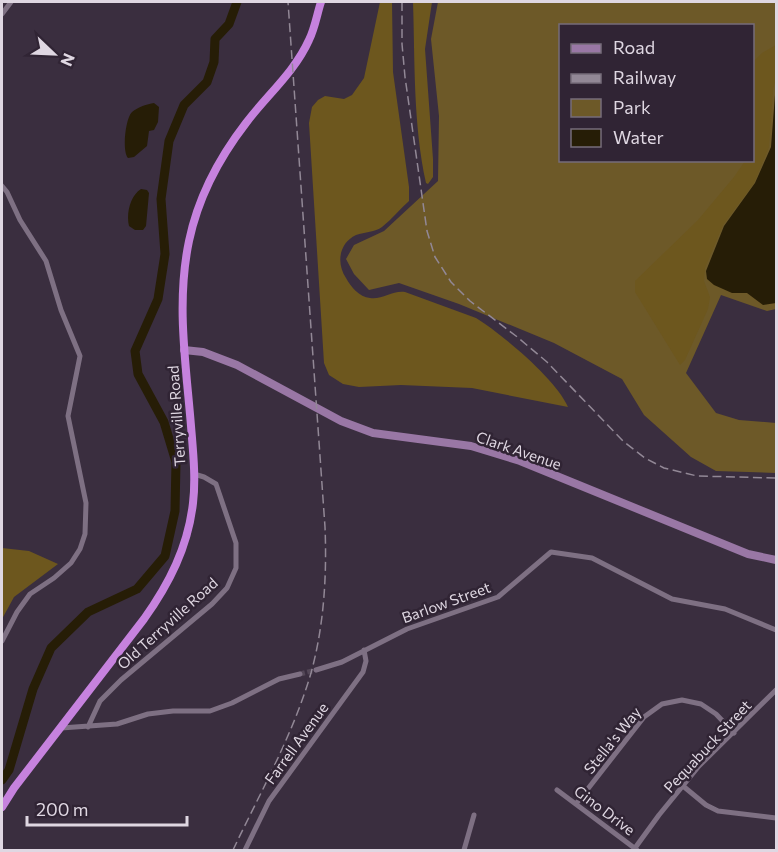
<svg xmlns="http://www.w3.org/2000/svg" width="778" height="852" font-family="Commissioner,sans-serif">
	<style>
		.green { fill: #6d5928; fill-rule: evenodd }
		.forest { fill: #6d571e }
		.water { fill: #261d06 }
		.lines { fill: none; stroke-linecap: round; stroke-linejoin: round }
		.river { stroke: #261d06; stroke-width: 9 }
		.minor-tunnel { stroke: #534757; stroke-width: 5; stroke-dasharray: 5 2.5; stroke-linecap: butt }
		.minor { stroke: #7e7083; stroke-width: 5 }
		.secondary { stroke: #9977a5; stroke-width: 8 }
		.trunk { stroke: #c682de; stroke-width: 8 }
		.rail { stroke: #928896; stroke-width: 1.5; stroke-dasharray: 9 4.5; stroke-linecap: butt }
		.labels { text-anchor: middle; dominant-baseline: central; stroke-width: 5; stroke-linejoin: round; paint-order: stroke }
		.street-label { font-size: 15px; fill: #dfd7e2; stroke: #302434 }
	</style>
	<rect width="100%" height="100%" fill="#3a2e3f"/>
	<path class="green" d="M438,2H776V309L767,311L721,295L686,373L716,413L739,420L776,423V473L716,471L691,457L644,415L622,379L554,343L459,304L399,283L369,290L354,274L346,259L354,245L384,231L438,181L439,116L431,39ZM560,26H752V160H560Z"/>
	<path class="forest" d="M380,2H392L393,72L409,187V201C400,209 392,219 382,227C375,232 365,232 356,235C339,243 336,263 346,278C351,287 359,297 370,298C382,300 393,290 405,292L476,318C502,334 557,380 568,407L472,388L401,385L359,387L343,384L329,375L324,363L309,123L312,107L318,100L325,96L344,99L352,95L364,78Z
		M413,2H432L425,49L433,159V177L428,184L426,183C413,124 415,62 413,2Z
		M776,45V78L773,90L769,147L754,183L723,225L705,268L704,281L710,297L708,309L685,360L680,365L635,292V281L698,220L734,177L745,161L752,160L753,62L762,53Z
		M2,548L29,551L58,564L14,597L2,619Z"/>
	<path class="water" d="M776,82V303L763,305L747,293H732L714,285L707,279L706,271L724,226L755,183L771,147Z
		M154,103L159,107L158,122L154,130L149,131L147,146L134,157L128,158C122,152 125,119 132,112C138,107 147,104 154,103Z
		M141,189L147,190L149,193L146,226L143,230H135L129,226C126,214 130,196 141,189Z"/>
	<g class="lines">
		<path class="river" d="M2,780L9,770L33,689L51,648L88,612L137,589L165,556L175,511L176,462L164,422L138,374L135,351L158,299L165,254L161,199L169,141L184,105L207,82L214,62L215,39L229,24L237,2"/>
		<path class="minor-tunnel" d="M300,674L316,670"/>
		<path class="minor" d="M2,14L11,2
			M2,186L7,192L20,220L46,261L61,310L80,356L68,416L86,503L85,534L80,549L71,563L54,578L30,594L17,612L2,641
			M316,670L342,662L407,629L498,597L551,552L592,558L672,599L725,609L776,630
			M88,727L100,701L121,680L212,604L227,588L236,568V543L216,484L204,477L194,474
			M61,728L117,724L148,714L173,711H210L232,703L279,679L300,674
			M683,786L706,805L718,811L776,818
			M557,790L637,850
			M576,804L644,717L662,704L682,700L701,704L716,714L734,733
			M635,848L659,815L699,766L776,690
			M245,850L269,801L363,672L366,661L364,650
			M464,850L474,815"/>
		<path class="secondary" d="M184,350L203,352L237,365L341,421L373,433L471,446L520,461L748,554L776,560"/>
		<path class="trunk" d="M2,807L14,788L144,619C169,584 188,547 193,503C196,478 193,451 191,426C186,364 176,303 189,241C198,198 219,158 246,123C267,95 294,73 309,40C315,28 317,14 321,2"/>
		<path class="rail" d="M402,2V44L405,77L427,231L435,257L451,282L470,301L516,336L547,362L623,441L645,458L664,468L697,476L776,478
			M233,850C260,793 293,735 311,673C324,626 327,575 325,527L288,2"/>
	</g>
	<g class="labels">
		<g class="street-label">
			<text transform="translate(176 416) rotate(-94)">Terryville Road</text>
			<text transform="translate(519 450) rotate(19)">Clark Avenue</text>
			<text transform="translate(446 602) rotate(-20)">Barlow Street</text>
			<text transform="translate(167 623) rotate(-42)">Old Terryville Road</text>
			<text transform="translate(612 740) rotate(-51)">Stella's Way</text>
			<text transform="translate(296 743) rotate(-54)">Farrell Avenue</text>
			<text transform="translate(707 746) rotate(-47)">Pequabuck Street</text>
			<text transform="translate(605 810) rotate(37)">Gino Drive</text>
		</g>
	</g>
	<rect width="778" height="852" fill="none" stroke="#dfd7e2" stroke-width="6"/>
	<rect x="559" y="24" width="195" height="138" fill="#302434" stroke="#766c7a" stroke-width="1.5"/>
	<rect x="571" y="44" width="30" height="9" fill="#9977a5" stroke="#766c7a" stroke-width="1.5"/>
	<text x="613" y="54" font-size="18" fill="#dfd7e2">Road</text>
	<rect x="571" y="74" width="30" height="9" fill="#928896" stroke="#766c7a" stroke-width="1.5"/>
	<text x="613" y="84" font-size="18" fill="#dfd7e2">Railway</text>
	<rect x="571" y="99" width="30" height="18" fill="#6d5928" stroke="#766c7a" stroke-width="1.5"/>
	<text x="613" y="114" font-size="18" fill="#dfd7e2">Park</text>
	<rect x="571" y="129" width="30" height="18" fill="#261d06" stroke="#766c7a" stroke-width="1.5"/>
	<text x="613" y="144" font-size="18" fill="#dfd7e2">Water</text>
	<g transform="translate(54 54) rotate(113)" stroke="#302434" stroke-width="4.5" paint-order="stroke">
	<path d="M0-4.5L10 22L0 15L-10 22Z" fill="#dfd7e2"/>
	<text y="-9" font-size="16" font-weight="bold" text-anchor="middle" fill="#dfd7e2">N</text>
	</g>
	<path d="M27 816v9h160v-9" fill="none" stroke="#dfd7e2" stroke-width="3"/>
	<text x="36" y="816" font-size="18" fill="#dfd7e2" stroke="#302434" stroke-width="4.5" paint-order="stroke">200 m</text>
</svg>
